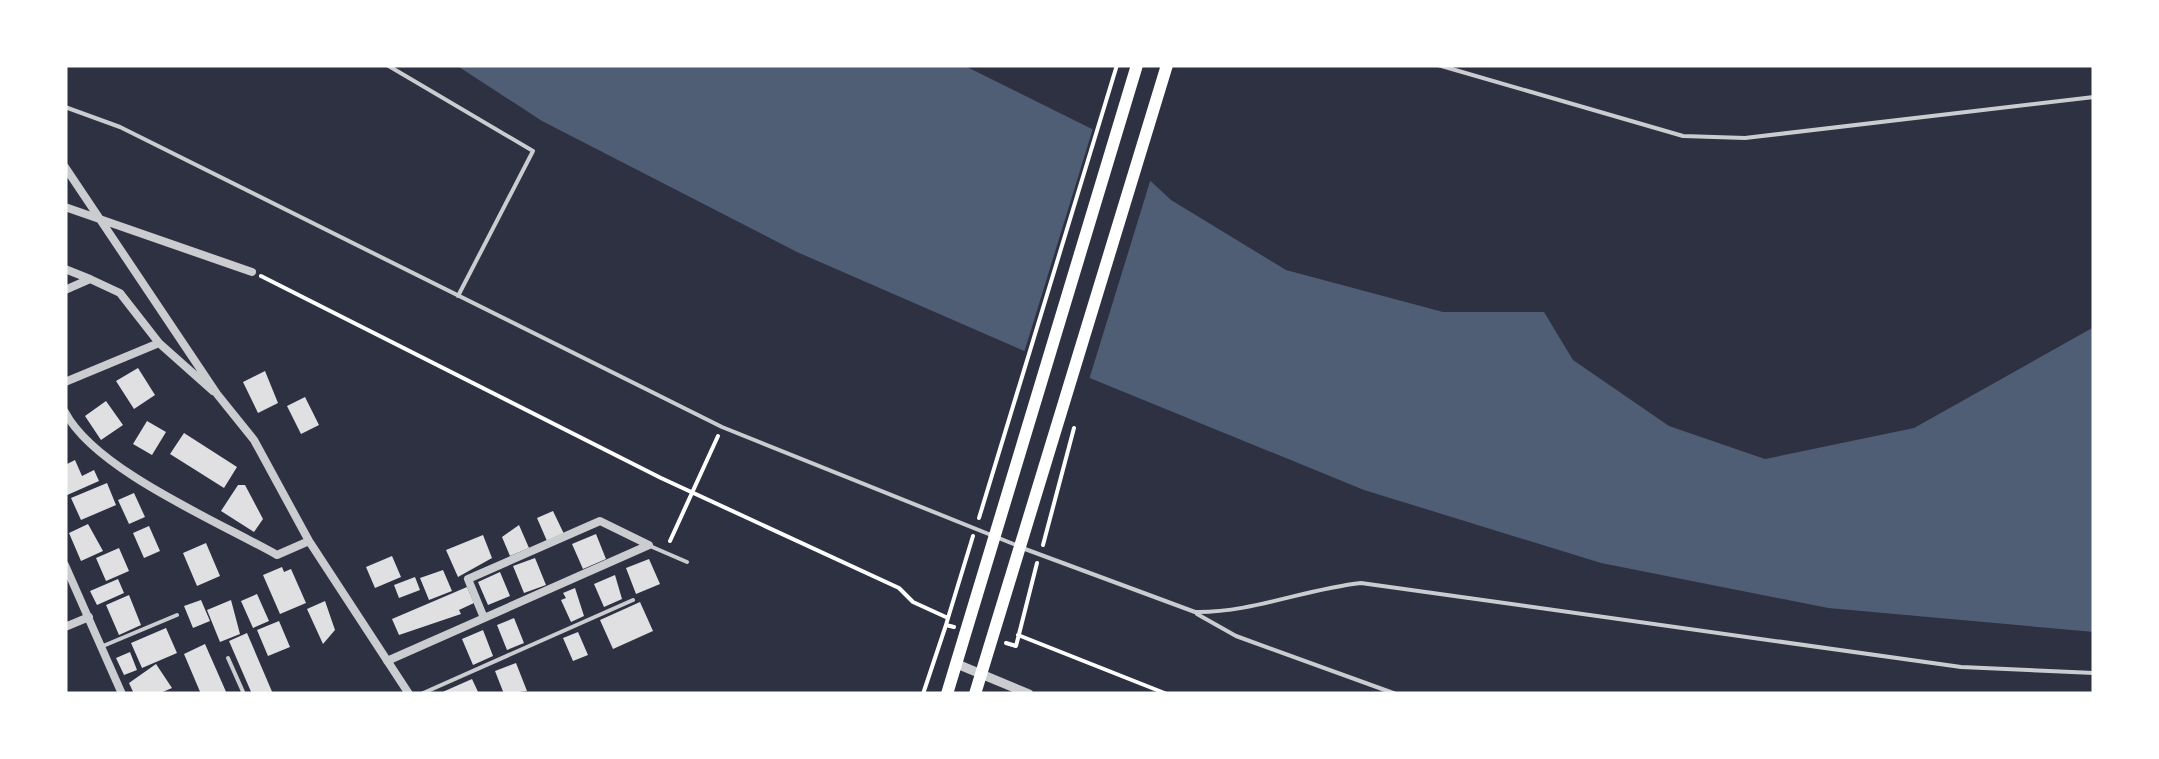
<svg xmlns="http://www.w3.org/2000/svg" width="2159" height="759" font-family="Overpass,sans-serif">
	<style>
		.water { fill: #4f5d75 }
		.pier { fill: #2d3142 }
		.building { fill: #e0e0e3 }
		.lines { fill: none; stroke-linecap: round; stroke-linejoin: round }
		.path { stroke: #fff; stroke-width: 4 }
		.service { stroke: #caccd0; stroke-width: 4 }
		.minor { stroke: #caccd0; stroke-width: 8 }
		.tertiary { stroke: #caccd0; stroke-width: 9 }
		.trunk { stroke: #fff; stroke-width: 12 }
	</style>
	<rect width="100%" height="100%" fill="#2d3142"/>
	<path class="water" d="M456,65H963L1098,132L1171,200L1286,270L1443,312H1544L1573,360L1669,426L1765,459L1914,428L2094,327V632L1828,608L1601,563L1364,490L1031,354L797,252L542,121Z"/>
	<path class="pier" d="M1094,125L1152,175L1088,383L1023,356Z"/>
	<path class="building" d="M138,368L155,395L134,409L116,381Z
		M265,371L278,403L258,413L243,382Z
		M305,397L319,425L301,434L287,406Z
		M106,401L123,425L101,440L85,416Z
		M147,421L166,432L152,455L133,444Z
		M184,433L237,467L224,488L170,454Z
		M75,460L82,476L94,470L99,481L65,496V465Z
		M107,483L116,505L81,520L71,498Z
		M238,485H245L263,519L254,532L221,511Z
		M134,493L145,517L129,524L118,500Z
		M553,511L564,534L547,541L537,518Z
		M88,524L103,551L81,561L69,533Z
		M519,525L529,548L510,556L502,537Z
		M149,526L160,551L144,558L133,533Z
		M596,534L606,559L583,569L572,544Z
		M483,535L492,558L458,577L446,550Z
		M206,543L220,576L197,586L183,553Z
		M119,548L129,571L106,581L96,558Z
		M392,556L401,577L375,588L366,567Z
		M535,558L546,585L524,593L513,566Z
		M649,559L660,584L636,594L626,568Z
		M282,567L284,572L291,569L306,603L280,614L263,575Z
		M443,570L452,591L429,600L420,578Z
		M500,572L510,596L488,605L478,582Z
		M615,575L622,599L604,607L594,584Z
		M415,577L420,590L399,598L394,585Z
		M118,579L124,593L97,605L90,591Z
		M467,587L474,603L459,610L461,614L399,635L392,619Z
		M575,588L584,616L571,622L561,600L566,598L563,593Z
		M257,594L269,621L253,628L241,601Z
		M129,595L141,625L119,635L106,605Z
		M201,600L210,621L193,628L184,606Z
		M231,600L240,634L220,642L207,610Z
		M325,601L335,630L323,644L307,609Z
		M640,602L653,631L613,649L600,620Z
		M514,618L524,643L507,650L497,625Z
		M279,621L290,647L268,656L257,630Z
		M166,628L177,653L142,668L131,643Z
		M483,630L493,656L473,665L462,639Z
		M578,632L588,655L573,661L563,638Z
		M247,633L273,694H252L229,641Z
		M205,644L227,694H201L184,654Z
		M130,652L137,670L124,675L116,658Z
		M516,663L527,691L504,694L495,671Z
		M156,664L172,688L158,694H134L129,683Z
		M472,679L479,694H438Z"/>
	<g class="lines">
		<path class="path" d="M261,276L661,478L899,588L913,602L948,618L946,625L954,627
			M979,518L1117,65
			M670,541L718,436
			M1043,545L1074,428
			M948,618L973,536
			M1018,635L1167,694
			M1006,643L1016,646L1037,563
			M923,694L946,625"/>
		<path class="service" d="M387,65L533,151L458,296
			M1438,65L1683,136L1745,138L2094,97
			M65,107L120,127L722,427L1016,545
			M650,546L687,562
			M1025,549L1195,612C1251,613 1305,589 1361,583L1961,667L2094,673
			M1197,614L1236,636L1396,694
			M103,646L177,615
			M228,658L244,694
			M421,694L633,600"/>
		<path class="minor" d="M65,167L217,394L254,440L309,541L409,694
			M65,207L252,272
			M65,269L90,279
			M65,290L90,279L120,293L159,343L213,391
			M65,382L159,343
			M65,412C95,470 219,522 277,555L309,541
			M65,565L122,694
			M65,627L89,617
			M387,661L649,545L600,521L468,579L484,618"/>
		<path class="tertiary" d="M957,664L1029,694"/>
		<path class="trunk" d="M947,694L1137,65
			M975,694L1167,65"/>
	</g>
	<rect width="2159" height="759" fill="none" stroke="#ffffff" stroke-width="135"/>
</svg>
